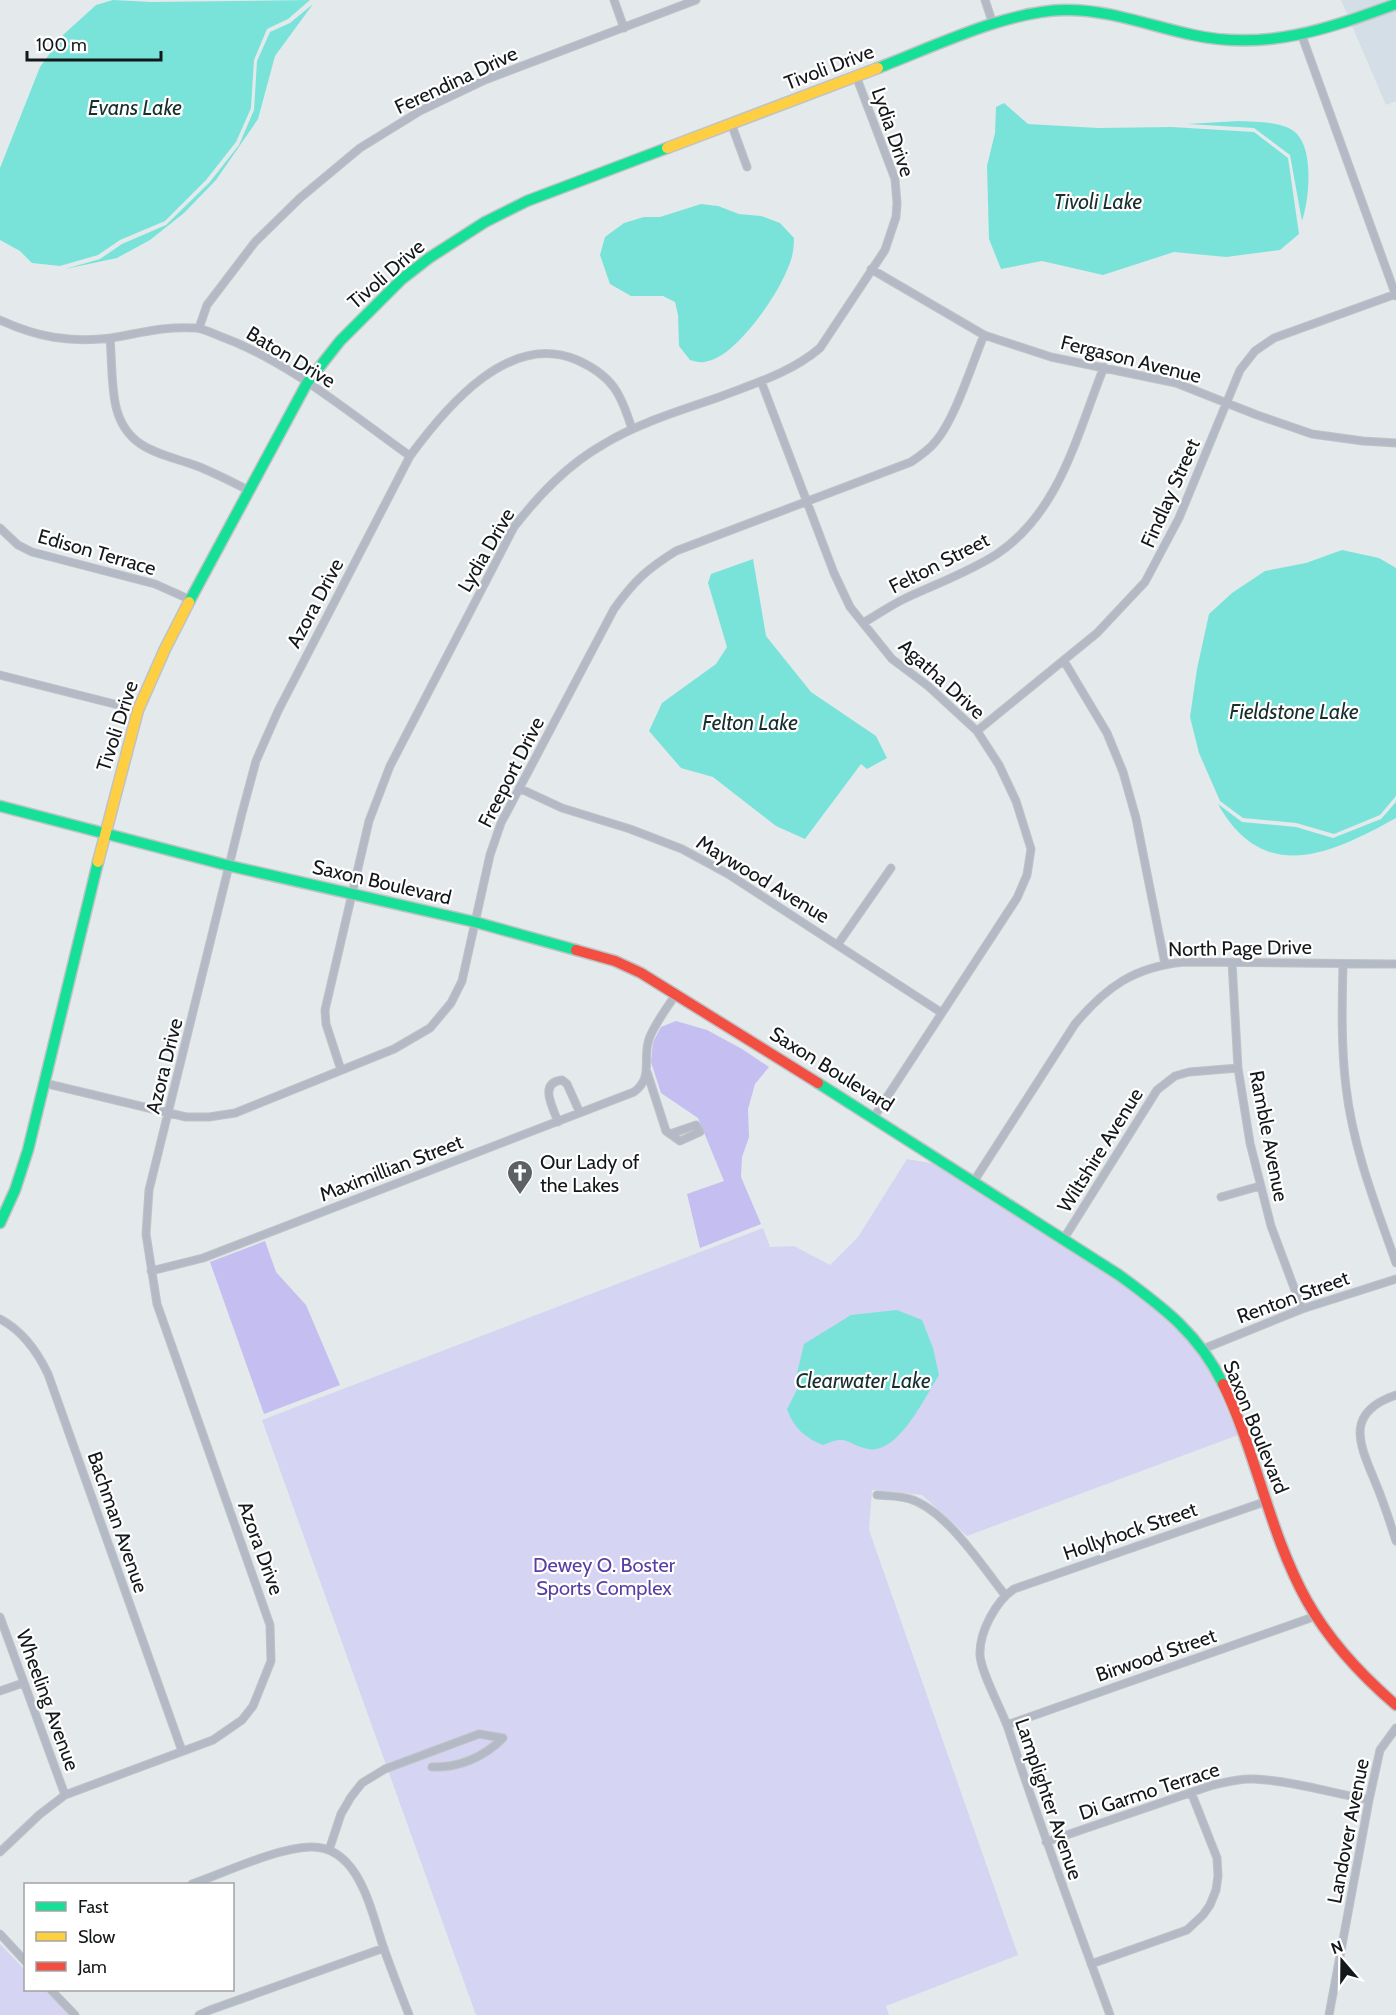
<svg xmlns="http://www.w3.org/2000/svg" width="1396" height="2015" font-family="Cabin,sans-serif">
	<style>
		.built { fill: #d3dee6 }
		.green { fill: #d5d4f2 }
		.forest { fill: #c5bef0 }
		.water { fill: #7ae3d9 }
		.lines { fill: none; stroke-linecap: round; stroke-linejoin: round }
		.street-casing { stroke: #bfc3c5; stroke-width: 9 }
		.fast-casing { stroke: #bfc3c5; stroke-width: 13 }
		.slow-casing { stroke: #bfc3c5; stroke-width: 13 }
		.jam-casing { stroke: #bfc3c5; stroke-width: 13 }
		.street { stroke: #b4bac5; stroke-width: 7 }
		.fast { stroke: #16e098; stroke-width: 10 }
		.slow { stroke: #ffcf43; stroke-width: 10 }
		.jam { stroke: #f24e42; stroke-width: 10 }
		.labels { text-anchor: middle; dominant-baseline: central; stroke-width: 4.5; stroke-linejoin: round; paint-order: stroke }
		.street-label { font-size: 20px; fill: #14181a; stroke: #fff }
		.poi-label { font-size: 20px; fill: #14181a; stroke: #fff; text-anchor: start }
		.park-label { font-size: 20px; fill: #593ea3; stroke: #fff }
		.water-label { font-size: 21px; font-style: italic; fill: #18302d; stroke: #fff }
	</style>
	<rect width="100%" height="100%" fill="#e4e9ec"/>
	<path class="built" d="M1341,0H1392L1348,16Z
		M1396,10V101L1386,105L1352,26Z"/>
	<path class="green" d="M907,1159L936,1164L1126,1286L1168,1317L1192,1344L1210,1371L1238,1435L967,1536L922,1495L872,1490L869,1530L1018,1955L886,2006L889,2015H476L262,1420L763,1228L770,1247L794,1246L830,1265L858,1237Z
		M0,1944L25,1970L26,1990H45L69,2015H0Z"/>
	<path class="forest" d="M676,1021L707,1030L742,1049L769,1067L755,1084L748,1109L749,1137L742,1157L741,1177L761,1224L700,1248L687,1194L724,1181L698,1118L661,1093L651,1062L653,1042L661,1027Z
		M265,1241L276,1272L306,1305L340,1385L264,1414L210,1262Z"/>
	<path class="water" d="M113,0L151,2L310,0L288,19L267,29L254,60L251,108L236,142L206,180L165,221L120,240L98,255L60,266L32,263L20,251L0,240V168L40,67L63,35L96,5Z
		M313,4L275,56L258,119L216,180L184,213L150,240L117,258L65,269L100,259L122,244L166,225L209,183L239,145L254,110L257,61L270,32L290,23Z
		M1004,103L1028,124L1098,128L1172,127L1254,132L1288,158L1299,234L1280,250L1226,257L1174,252L1103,275L1042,261L1001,269L989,239L987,166L995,133L996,107Z
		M1239,121C1255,122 1285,121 1297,134C1314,152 1309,200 1302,221L1290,155L1254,128L1187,124Z
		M701,204L718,206L739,214L761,216L780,223L794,238C794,250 792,260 787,270C777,296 734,360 704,362C700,363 694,361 690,360L679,346L678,315L675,302L663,296H631L610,284L600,255L605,237L624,223L644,217H660Z
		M1342,550L1379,558L1396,568V796L1380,815L1334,834L1296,823L1243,818L1220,801L1199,753L1190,717L1197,669L1209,614L1232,593L1265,571L1306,563Z
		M753,559L766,636L811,692L876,736L887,758L867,769L861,764L805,839L776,826L713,777L681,768L649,731L662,703L716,664L727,647L708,583L711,574Z
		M1396,802V818C1331,854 1264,886 1218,804L1242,822L1296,827L1333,838L1381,819Z
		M897,1310L922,1320L933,1348L939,1375C925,1397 898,1455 868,1449C845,1444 849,1434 823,1445C805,1438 793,1427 787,1409L800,1384L797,1373L804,1344L851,1315Z"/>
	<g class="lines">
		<defs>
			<path id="street" d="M614,0L624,28
				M985,0L993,24
				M1302,36L1396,296
				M731,123L747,167
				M871,269L984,335L1051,357L1176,383L1257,415L1312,434L1363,441L1396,443
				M0,320C37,337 69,343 111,338C141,333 164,326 196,328C205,329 214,334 222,337C290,362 352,415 410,456
				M199,328L207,305L255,242L300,198L360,148L420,111L485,80L696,0
				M110,338C112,360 111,385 116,407C127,451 162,453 197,466C215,473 232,482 248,490
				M761,381L834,573L850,607L892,659L928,686L977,731L999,765L1016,801L1031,849L1027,875L1017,898L874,1117
				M0,528L18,545L32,552L155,584L191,600
				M863,623C877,615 891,605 906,598C936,584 969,572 997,554C1060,512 1077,434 1104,367
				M1064,661L1107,733L1123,772L1136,818L1165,964
				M0,675L138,710
				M977,731L1097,633L1145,582L1179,518L1240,370L1255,351L1274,338L1396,294
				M519,788L562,808L630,829L682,849L728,874L942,1013
				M838,944L891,868
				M1232,962L1238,1068L1250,1143L1271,1226L1302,1309
				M1343,964C1342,1005 1341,1046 1346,1087C1353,1148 1376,1206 1396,1263
				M341,1070L326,1024L325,1010L369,821L390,766L514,527C539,495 567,465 604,444C640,422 683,410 722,396C756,383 792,372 820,348L885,250L896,217L897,203L895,179L856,76
				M647,1072L666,1131L680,1141L700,1132L696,1125L670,1134
				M44,1083L186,1117H209L235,1113L394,1049L430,1028L451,1003L462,981L490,855L501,823L614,609C634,581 647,569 676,551L911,462C920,456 929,450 936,441C955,419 972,364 984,335
				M558,1122C553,1107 538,1083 562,1080L567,1084L580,1113
				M974,1181L1075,1024C1106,987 1134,967 1184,962L1396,964
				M1221,1197L1260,1186
				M1063,1240L1157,1090L1175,1076L1189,1072L1238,1068
				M151,1271L203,1258L634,1092C654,1077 642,1060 649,1039C655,1023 667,1008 676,994
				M0,1319C23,1331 37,1351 48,1374L182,1751
				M1203,1349L1302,1309L1396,1279
				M1396,1395C1343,1413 1360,1445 1376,1484C1384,1503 1390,1522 1396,1541
				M877,1495C888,1496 900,1496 910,1499C946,1510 982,1566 1005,1595
				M0,1617L65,1795
				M0,1691L23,1683
				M1007,1725L1316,1616
				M1046,1842L1213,1785C1226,1782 1240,1778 1254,1779C1293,1781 1332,1793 1369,1800
				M329,1850L341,1814L351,1797L362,1783L385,1769L479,1734L503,1738C484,1757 459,1768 432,1767
				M0,1852L39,1815L65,1795L213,1740L242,1720L253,1706L271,1661L270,1625L157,1304L146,1234L149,1190L242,813L256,761L278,711L410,456C446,407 509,331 577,360C613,376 621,394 632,429
				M192,1884C224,1873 276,1848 310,1847C359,1845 371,1911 383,1946C391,1969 400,1992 409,2015
				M0,1934L26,1962
				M1091,1964L1187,1930L1203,1915L1210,1905L1216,1890L1218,1876L1217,1858L1191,1792
				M51,1990L75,2015
				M199,2015L210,2010L384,1948
				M1110,2015C1075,1919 1039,1824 1008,1728C1001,1708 981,1673 980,1655C979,1632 996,1601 1014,1589L1267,1501
				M1329,2015L1369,1800L1380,1750L1396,1728"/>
			<path id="fast" d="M878,68C933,47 1006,11 1064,10C1108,9 1150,26 1193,35C1267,51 1327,29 1396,4
				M189,602L307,383L340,341L402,279L429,258L485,222L527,201L667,148
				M0,806L230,866L475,922L576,950
				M818,1083L1119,1275C1163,1307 1199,1334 1223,1384
				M0,1223L15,1190L28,1150L98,862"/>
			<path id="slow" d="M667,148L878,68
				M98,862L138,710L165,649L189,602"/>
			<path id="jam" d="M576,950L615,961L641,973L818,1083
				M1223,1384C1257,1454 1269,1533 1307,1601C1330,1642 1361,1675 1396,1705"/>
		</defs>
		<use href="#street" class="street-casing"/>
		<use href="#fast" class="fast-casing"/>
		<use href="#slow" class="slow-casing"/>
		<use href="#jam" class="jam-casing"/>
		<use href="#street" class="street"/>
		<use href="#fast" class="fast"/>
		<use href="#slow" class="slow"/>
		<use href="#jam" class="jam"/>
	</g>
	<defs>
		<symbol id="church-pin" viewBox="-11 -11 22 30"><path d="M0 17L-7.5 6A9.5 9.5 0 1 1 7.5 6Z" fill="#5d6164" stroke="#fff"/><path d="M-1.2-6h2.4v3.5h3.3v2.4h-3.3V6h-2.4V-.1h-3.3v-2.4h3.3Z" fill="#fff"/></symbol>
	</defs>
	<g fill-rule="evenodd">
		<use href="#church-pin" x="505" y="1158" width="30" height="40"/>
	</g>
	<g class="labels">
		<g class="street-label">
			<text transform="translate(829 67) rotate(-21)">Tivoli Drive</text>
			<text transform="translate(456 80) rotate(-25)">Ferendina Drive</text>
			<text transform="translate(893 132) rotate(71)">Lydia Drive</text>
			<text transform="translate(386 274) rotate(-41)">Tivoli Drive</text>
			<text transform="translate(291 357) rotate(31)">Baton Drive</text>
			<text transform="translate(1131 359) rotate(14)">Fergason Avenue</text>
			<text transform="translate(1170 493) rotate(-66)">Findlay Street</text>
			<text transform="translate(486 550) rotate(-60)">Lydia Drive</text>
			<text transform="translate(97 552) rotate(16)">Edison Terrace</text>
			<text transform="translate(939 563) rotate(-27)">Felton Street</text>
			<text transform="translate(315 603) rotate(-62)">Azora Drive</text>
			<text transform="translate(942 679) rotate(42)">Agatha Drive</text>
			<text transform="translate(117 726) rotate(-72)">Tivoli Drive</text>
			<text transform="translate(511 772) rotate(-63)">Freeport Drive</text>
			<text transform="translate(763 879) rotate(31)">Maywood Avenue</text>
			<text transform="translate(382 882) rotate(13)">Saxon Boulevard</text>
			<text transform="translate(1240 948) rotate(-1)">North Page Drive</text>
			<text transform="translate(164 1066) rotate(-76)">Azora Drive</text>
			<text transform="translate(832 1069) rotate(32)">Saxon Boulevard</text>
			<text transform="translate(1269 1136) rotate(79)">Ramble Avenue</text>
			<text transform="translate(1100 1150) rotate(-58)">Wiltshire Avenue</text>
			<text transform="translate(391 1168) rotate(-21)">Maximillian Street</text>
			<text transform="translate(1293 1297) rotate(-20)">Renton Street</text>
			<text transform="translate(1256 1427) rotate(68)">Saxon Boulevard</text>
			<text transform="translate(118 1522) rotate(71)">Bachman Avenue</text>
			<text transform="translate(1130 1531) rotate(-19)">Hollyhock Street</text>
			<text transform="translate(261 1548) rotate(70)">Azora Drive</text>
			<text transform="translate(1156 1655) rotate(-19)">Birwood Street</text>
			<text transform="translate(48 1700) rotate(70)">Wheeling Avenue</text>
			<text transform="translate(1149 1791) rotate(-18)">Di Garmo Terrace</text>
			<text transform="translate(1049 1799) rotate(71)">Lamplighter Avenue</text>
			<text transform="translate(1348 1831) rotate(-79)">Landover Avenue</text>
		</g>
		<g class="poi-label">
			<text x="540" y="1162">Our Lady of<tspan x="540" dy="23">the Lakes</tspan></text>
		</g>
		<g class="park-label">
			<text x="604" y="1565">Dewey O. Boster<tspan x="604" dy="23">Sports Complex</tspan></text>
		</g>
		<g class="water-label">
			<text x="135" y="107">Evans Lake</text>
			<text x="1098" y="201">Tivoli Lake</text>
			<text x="1294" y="711">Fieldstone Lake</text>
			<text x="750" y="722">Felton Lake</text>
			<text x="863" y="1380">Clearwater Lake</text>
		</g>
	</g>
	<rect x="24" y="1883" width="210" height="108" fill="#ffffff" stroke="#a1a3a3" stroke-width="1.5"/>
	<rect x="36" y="1902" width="30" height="9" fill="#16e098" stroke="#a1a3a3" stroke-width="1.5"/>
	<text x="78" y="1913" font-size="18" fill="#14181a">Fast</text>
	<rect x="36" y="1932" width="30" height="9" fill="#ffcf43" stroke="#a1a3a3" stroke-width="1.5"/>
	<text x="78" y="1943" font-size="18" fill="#14181a">Slow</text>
	<rect x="36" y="1962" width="30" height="9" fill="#f24e42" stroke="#a1a3a3" stroke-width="1.5"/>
	<text x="78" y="1973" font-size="18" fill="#14181a">Jam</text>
	<g transform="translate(1342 1961) rotate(340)" stroke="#ffffff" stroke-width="4.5" paint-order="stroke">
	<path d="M0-4.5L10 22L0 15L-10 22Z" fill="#14181a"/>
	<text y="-9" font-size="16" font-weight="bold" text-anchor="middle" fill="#14181a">N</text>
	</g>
	<path d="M27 51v9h134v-9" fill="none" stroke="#14181a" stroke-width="3"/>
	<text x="36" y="51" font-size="18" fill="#14181a" stroke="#ffffff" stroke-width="4.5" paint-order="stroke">100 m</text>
</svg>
